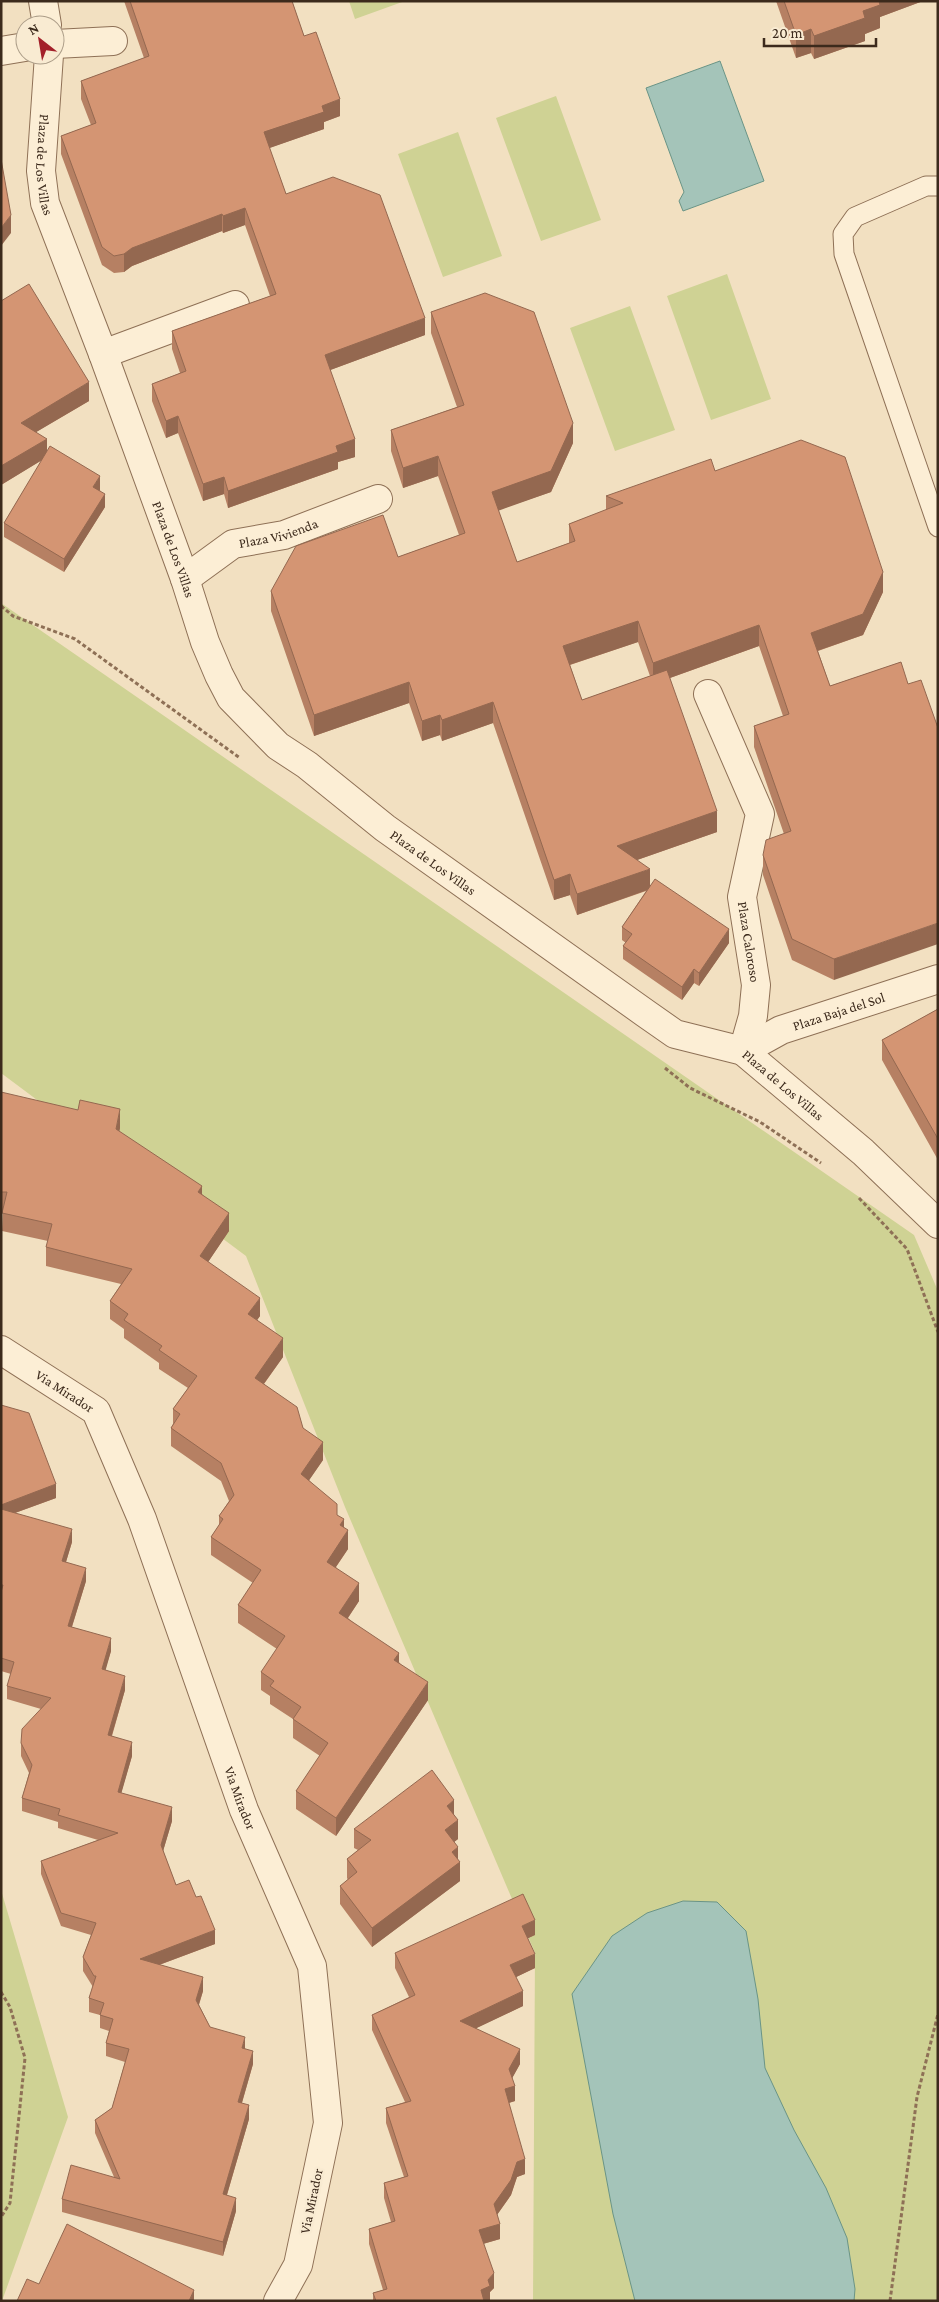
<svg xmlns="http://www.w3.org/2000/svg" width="939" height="2302" font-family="'Crimson Pro',serif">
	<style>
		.green { fill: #cfd294 }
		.water { fill: #a4c4b9; stroke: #6a9486 }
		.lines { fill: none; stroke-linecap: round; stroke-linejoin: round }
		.service-casing { stroke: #8e7056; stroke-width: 21 }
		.minor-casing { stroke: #8e7056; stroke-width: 30 }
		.path { stroke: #8e7056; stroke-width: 3; stroke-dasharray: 4 2.5; stroke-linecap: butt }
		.service { stroke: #fceed5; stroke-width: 19 }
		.minor { stroke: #fceed5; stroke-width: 28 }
		.wall { fill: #b68063; fill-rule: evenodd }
		.shaded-wall { fill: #946850 }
		.building { fill: #d49573; stroke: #946850 }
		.labels { text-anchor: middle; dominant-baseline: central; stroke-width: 5; stroke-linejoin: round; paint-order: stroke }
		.street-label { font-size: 14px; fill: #3c2a1c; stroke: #f9ebd2 }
	</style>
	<rect width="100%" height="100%" fill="#f2e0c1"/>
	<path class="green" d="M349,1H405L355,19Z
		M556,96L601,220L541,241L496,118Z
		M458,132L502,256L443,277L398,154Z
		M727,274L771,399L711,420L667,296Z
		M630,306L675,430L615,451L570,328Z
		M1,603L914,1235L938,1291V2301H533L535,1953L345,1507L246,1256L1,1073Z
		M1,1890L68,2117L2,2301H1Z"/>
	<path class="water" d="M720,61L764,181L683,211L679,201L684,192L646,88Z
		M683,1901L717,1902L746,1931L758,1999L765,2068L794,2130L826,2188L847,2238L855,2289L854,2301H635L613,2214L572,1994L612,1936L647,1913Z"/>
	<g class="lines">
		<defs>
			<path id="service" d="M938,186H926L855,217L843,234L844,254L938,527"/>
			<g id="minor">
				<path d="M43,1L47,25"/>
				<path d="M55,44L113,41"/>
				<path d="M1,51L25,47"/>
				<path id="s1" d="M49,55L41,171L45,203L103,354L185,579L205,642L219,675L231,698L278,746L307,765L385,828L645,1013L675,1034L743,1051L863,1152L938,1224"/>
				<path d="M103,354L235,305"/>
				<path id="s2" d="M185,579L233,544L284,535L378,499"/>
				<path id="s3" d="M708,694L760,814L742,897L756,985L753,1016L743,1051"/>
				<path id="s4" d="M743,1051L781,1030L938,979"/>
				<path id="s5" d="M1,1350L96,1411L142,1519L244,1810L312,1966L328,2123L298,2265L278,2301"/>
			</g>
		</defs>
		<use href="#service" class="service-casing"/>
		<use href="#minor" class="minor-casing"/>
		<path class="path" d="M1,606L13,616L75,639L240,758
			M665,1068L690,1088L760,1122L821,1163
			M859,1198L907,1249L938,1332
			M1,1992L10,2007L25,2058L10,2203L1,2217
			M890,2301L917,2097L938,2014"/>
		<use href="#service" class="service"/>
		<use href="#minor" class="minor"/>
	</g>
	<path class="wall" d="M124,1H292L304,36L340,116L324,122V129L269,148L286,194L425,335L330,370L355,457L338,462V469L228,508L224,494L203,501L178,433L166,438L152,401V384L180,373L172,349V331L270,296L245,225L223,233L222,231L132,266L124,272L114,273L102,265L61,154V136L91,125L81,99V81L144,58Z
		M776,1H923L880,17V28L865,34V41L814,59L811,53L796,58Z
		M1,301L89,401L36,432L47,452L100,490L105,507L64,572L4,537V523L42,460L1,485Z
		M431,312L573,443L551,492L498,510L517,562L569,543V524L606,510V496L715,471L883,592L863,635L818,651L830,686L901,662L834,980L792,960L763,875V855L784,834L754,747V726L783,716L759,646L670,678L717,832L637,860L650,885L729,943L699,986L694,983L682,1000L623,959V946L626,943L622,940V927L646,891L577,915L570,895L554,900L493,723L442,741L440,735L422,741L409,703L314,736L271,611V591L398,557L459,535L438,476L403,488L391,451V430L457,407L431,333ZM638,642L650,676L582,700L570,665Z
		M938,1009V1160L882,1060V1040Z
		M1,1092L120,1128L119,1131L202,1194L229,1231L208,1262L260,1316L257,1320L283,1357L264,1384L303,1428L323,1460L309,1480L337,1515L344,1528L348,1549L336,1567L359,1601L348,1618L399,1662L428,1700L336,1836L296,1809V1791L320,1756L293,1738V1719L270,1704V1696L261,1690V1672L277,1649L238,1623V1605L253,1583L211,1555V1537L219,1525V1516L229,1501L221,1481L171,1446V1428L173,1424V1409L188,1388L159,1369V1363L124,1338V1329L110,1319V1301L121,1284L46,1266V1247L48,1241L2,1231L3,1210H1Z
		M1,1405L56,1498L15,1513L72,1542L66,1562L86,1581L72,1627L111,1651L105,1670L125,1690L112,1736L132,1756L121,1793L172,1821L163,1851L176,1885L215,1944L159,1965L203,1991L199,2005L210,2027L245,2048L253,2064L242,2103L249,2119L227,2195L236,2211L223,2256L62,2212V2199L114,2177L95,2133V2120L112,2108L125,2062L106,2056V2043L109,2031L100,2028V2015L89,2012V1998L93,1987L83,1971V1957L91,1935L61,1926L41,1874V1861L98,1840L58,1828V1822L22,1811V1798L29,1773L21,1756V1743L41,1709L7,1699V1686L11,1674L1,1671Z
		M454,1816L458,1839L454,1842L458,1861L460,1881L372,1947L340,1904V1886L348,1880L347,1878V1859L358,1850L354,1848V1829Z
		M535,1935L528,1938L535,1968L516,1977L523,2006L476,2028L520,2064L512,2078L515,2101L509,2103L525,2174L517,2177L511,2195L497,2215L500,2239L483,2244L494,2288L490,2292V2301H373V2293L383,2290L369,2244V2229L391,2222L384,2198V2183L404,2177L386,2123V2108L405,2102L372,2030V2015L409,1997L395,1968V1953Z"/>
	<path class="shaded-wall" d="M876,1H923L880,17V28L865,34V41L814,59V36L863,11Z
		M811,29V53L796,58V35Z
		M340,99V116L324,122V129L264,150V132L322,106Z
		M245,208V225L223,233V216Z
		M222,214V231L132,266L124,272V254L132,248Z
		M11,215V233L1,246V228Z
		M425,318V335L325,372V355Z
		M89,382V401L21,441V423Z
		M178,416V433L166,438V421Z
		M573,423V443L551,492L492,513V492Z
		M47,439V457L1,485V466Z
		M355,439V457L338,462V469L228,508V491L336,446Z
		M438,456V476L403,488V468Z
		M100,476V490L93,500V487Z
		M224,477V494L203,501V484Z
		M105,494V507L64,572V559Z
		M883,572V592L863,635L811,653V633Z
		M638,621V642L563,667V646Z
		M759,625V646L653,684V663Z
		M409,682V703L314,736V715Z
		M493,702V723L442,741V720Z
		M440,715V735L422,741V721Z
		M717,811V832L617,867V846Z
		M650,869V889L577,915V894Z
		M570,874V895L554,900V880Z
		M938,923V944L834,980V959Z
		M729,929V943L699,986V973Z
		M694,969V983L682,1000V987Z
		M120,1109V1128L116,1147V1129Z
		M202,1186V1205L198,1192Z
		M229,1213V1231L200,1274V1256Z
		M260,1298V1316L248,1333V1314Z
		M283,1338V1357L255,1396V1378Z
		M323,1442V1460L301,1492V1474Z
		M56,1484V1498L1,1518V1505Z
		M344,1519V1536L348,1530V1549L327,1580V1562L340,1525Z
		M72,1529V1542L62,1575V1561Z
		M86,1568V1581L68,1639V1626Z
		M359,1583V1601L339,1631V1613Z
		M111,1638V1651L102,1683V1669Z
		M399,1653V1671L394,1660Z
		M125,1676V1690L108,1748V1735Z
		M428,1682V1700L336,1836V1818Z
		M132,1742V1756L118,1805V1792Z
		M454,1800V1819L447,1806Z
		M172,1807V1821L161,1858V1845Z
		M458,1820V1839L445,1849V1830Z
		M458,1847V1863L460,1862V1881L372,1947V1928L452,1852Z
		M535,1920V1935L522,1941V1926Z
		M215,1930V1944L140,1972V1959Z
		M535,1954V1968L510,1980V1965Z
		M203,1977V1991L196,2013V2000Z
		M523,1991V2006L460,2036V2021Z
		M245,2037V2051L242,2048Z
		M520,2049V2064L509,2084V2069Z
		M253,2051V2064L238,2116V2102Z
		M515,2086V2101L505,2104V2089Z
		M249,2105V2119L223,2208V2194Z
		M525,2159V2174L517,2177L511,2195L494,2219V2204L517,2162Z
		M236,2198V2211L223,2256V2242Z
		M500,2224V2239L479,2245V2230Z
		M494,2273V2288L490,2292V2301H481V2290L488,2280Z
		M194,2290V2301H189Z"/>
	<path class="building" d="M130,1H292L304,36L316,32L340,99L322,106L324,112L264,132L286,194L333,177L380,195L425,318L325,355L355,439L336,446L338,452L228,491L224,477L203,484L178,416L166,421L152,384L186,371L172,331L276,294L245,208L223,216L222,214L132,248L124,254L114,256L102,247L61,136L96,123L81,81L149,56Z
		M784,1H879L880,5L863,11L865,18L814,36L811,29L796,35Z
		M1,159L11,215L1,228Z
		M29,284L89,382L21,423L47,439L1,466V301Z
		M485,293L534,312L573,423L551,471L492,492L517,562L575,541L569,524L623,503L606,496L711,459L715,471L801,440L845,457L883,572L863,614L811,633L830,686L901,662L908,684L921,680L938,728V923L834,959L792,939L763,855L766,840L791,831L754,726L789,714L759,625L653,663L638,621L563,646L582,700L667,670L717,811L617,846L650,869L577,894L570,874L554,880L493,702L442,720L440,715L422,721L409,682L314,715L271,591L296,546L383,515L398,557L465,533L438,456L403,468L391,430L464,405L431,312Z
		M50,446L100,476L93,487L105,494L64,559L4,523Z
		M655,879L729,929L699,973L694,969L682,987L623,946L632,934L622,927Z
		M938,1009V1139L882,1040Z
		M1,1092L78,1110L80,1100L120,1109L116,1129L202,1186L198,1192L229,1213L200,1256L260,1298L248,1314L283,1338L255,1378L297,1407L303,1428L323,1442L301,1474L337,1504V1515L344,1519L340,1525L348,1530L327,1562L359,1583L339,1613L399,1653L394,1660L428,1682L336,1818L296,1791L328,1743L293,1719L301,1707L270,1686L274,1681L261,1672L285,1636L238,1605L261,1570L211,1537L223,1519L219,1516L234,1495L221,1463L171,1428L180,1414L173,1409L197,1376L159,1350L162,1346L124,1320L128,1314L110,1301L132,1269L46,1247L52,1224L2,1213L7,1192H1Z
		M1,1405L29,1413L56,1484L1,1505Z
		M1,1509L72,1529L62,1561L86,1568L68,1626L111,1638L102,1669L125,1676L108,1735L132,1742L118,1792L172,1807L161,1845L176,1885L189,1880L196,1897L201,1896L215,1930L140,1959L203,1977L196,2000L210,2027L245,2037L242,2048L253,2051L238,2102L249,2105L223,2194L236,2198L223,2242L62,2199L71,2165L120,2179L95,2120L112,2108L129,2049L106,2043L113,2019L100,2015L104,2003L89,1998L96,1976H94L83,1957L96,1923L61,1913L41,1861L118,1833L58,1815L60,1809L22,1798L32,1765L21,1743L22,1729L51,1698L7,1686L14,1662L1,1658V1592L3,1585H1Z
		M432,1770L454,1800L447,1806L458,1820L445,1830L458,1847L452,1852L460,1862L372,1928L340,1886L357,1872L347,1859L371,1840L354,1829Z
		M523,1894L535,1920L522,1926L535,1954L510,1965L523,1991L460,2021L520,2049L509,2069L515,2086L505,2089L525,2159L517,2162L511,2180L494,2204L500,2224L479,2230L494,2273L488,2280L490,2286L481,2290L484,2301H376L373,2293L387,2289L369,2229L395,2221L384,2183L408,2176L386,2108L411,2101L372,2015L415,1995L395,1953Z
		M67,2224L194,2290L189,2301H17L27,2279L39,2284Z"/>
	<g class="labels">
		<g class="street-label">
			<text stroke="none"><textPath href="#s1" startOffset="110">Plaza de Los Villas</textPath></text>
			<text stroke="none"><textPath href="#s2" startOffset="106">Plaza Vivienda</textPath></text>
			<text stroke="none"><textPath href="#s1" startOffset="518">Plaza de Los Villas</textPath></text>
			<text stroke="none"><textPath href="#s1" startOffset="939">Plaza de Los Villas</textPath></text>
			<text stroke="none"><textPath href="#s3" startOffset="261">Plaza Caloroso</textPath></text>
			<text stroke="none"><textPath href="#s4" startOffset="104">Plaza Baja del Sol</textPath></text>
			<text stroke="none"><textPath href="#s1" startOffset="1358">Plaza de Los Villas</textPath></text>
			<text stroke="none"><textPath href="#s5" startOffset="76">Via Mirador</textPath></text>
			<text stroke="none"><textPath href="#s5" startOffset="526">Via Mirador</textPath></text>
			<text transform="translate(311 2201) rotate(-78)">Via Mirador</text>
		</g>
	</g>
	<rect width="939" height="2302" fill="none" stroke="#3c2a1c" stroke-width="5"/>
	<g transform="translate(40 40) rotate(329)"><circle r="24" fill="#f9ebd2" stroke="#ad9e89"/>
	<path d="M0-4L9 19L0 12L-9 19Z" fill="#a3202a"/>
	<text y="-8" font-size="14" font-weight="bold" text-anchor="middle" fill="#3c2a1c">N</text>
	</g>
	<path d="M764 38v8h112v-8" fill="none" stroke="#3c2a1c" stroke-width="2.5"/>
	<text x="772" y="38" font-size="15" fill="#3c2a1c" stroke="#f9ebd2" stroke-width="4" paint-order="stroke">20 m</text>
</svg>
